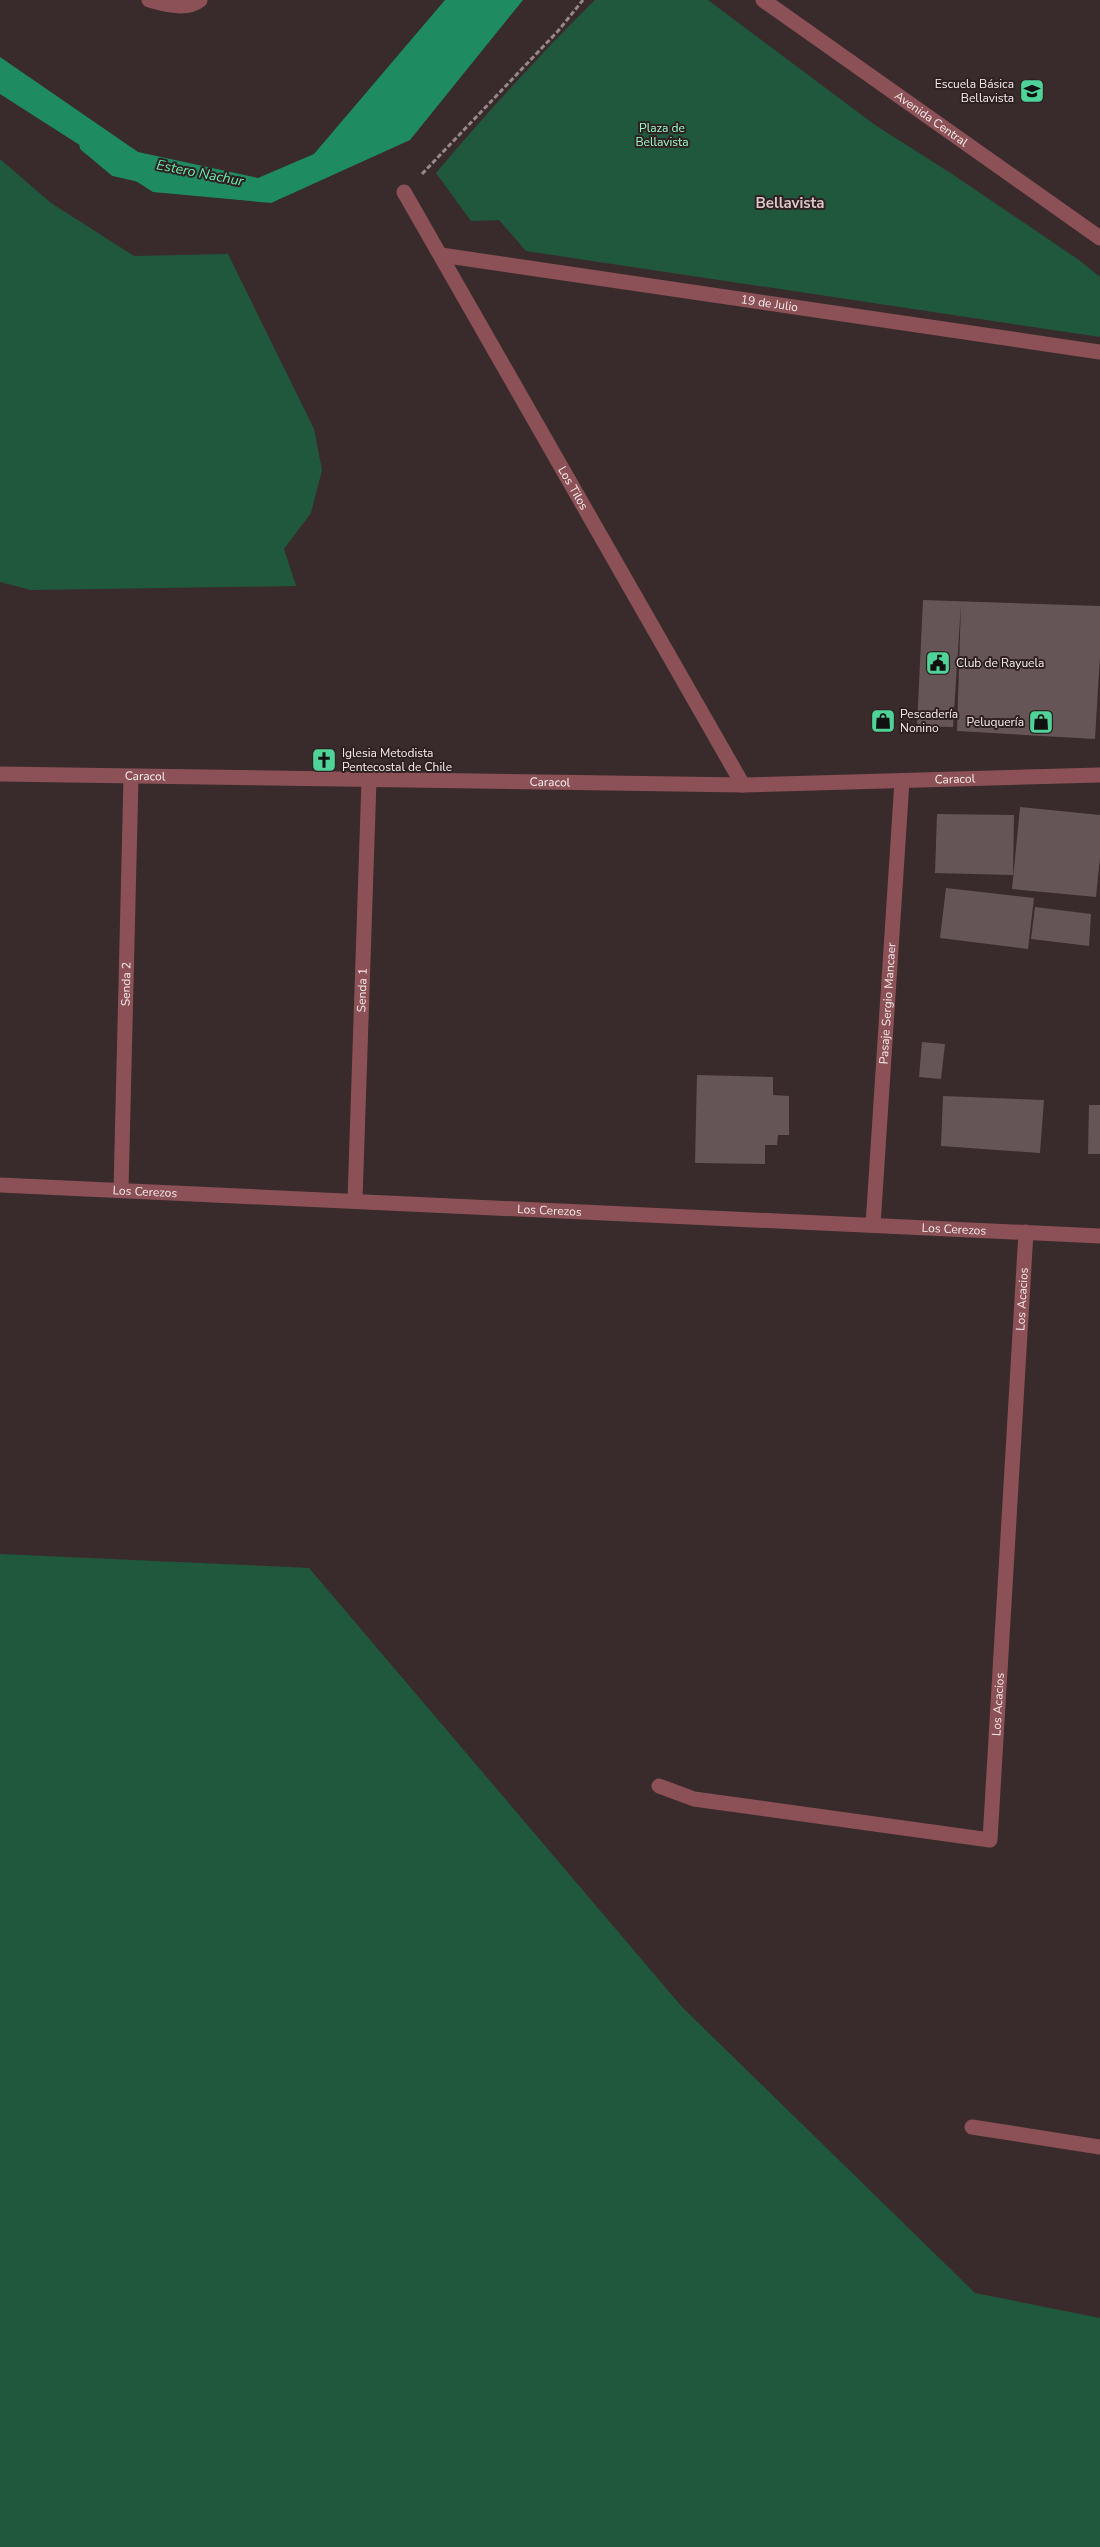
<svg xmlns="http://www.w3.org/2000/svg" width="1100" height="2547" font-family="'Nunito Sans',sans-serif">
	<style>
		.green { fill: #20583e }
		.water { fill: #1e8c60 }
		.lines { fill: none; stroke-linecap: round; stroke-linejoin: round }
		.stream { stroke: #1e8c60; stroke-width: 11 }
		.building { fill: #655556 }
		.path { stroke: #95898a; stroke-width: 3; stroke-dasharray: 5 2.5; stroke-linecap: butt }
		.minor { stroke: #8c5156; stroke-width: 15 }
		.labels { text-anchor: middle; dominant-baseline: central; stroke-width: 4; stroke-linejoin: round; paint-order: stroke }
		.poi-label { font-size: 12px; fill: #f7edee; stroke: #2f2122; text-anchor: start }
		.street-label { font-size: 12px; fill: #f7edee; stroke: #2f2122 }
		.park-label { font-size: 12px; fill: #98fcc9; stroke: #2f2122 }
		.water-label { font-size: 14px; font-style: italic; fill: #68eeb0; stroke: #2f2122 }
		.quarter-label { font-size: 15px; font-weight: bold; fill: #dac7c8; stroke: #2f2122 }
	</style>
	<rect width="100%" height="100%" fill="#392b2c"/>
	<path class="green" d="M595,0H708L875,125L952,174L1079,260L1100,277V337L526,251L499,220L471,221L436,173C487,113 539,55 595,0Z
		M0,159L51,203L134,256L228,254L314,429L322,470L311,513L284,549L296,586L31,590L0,582Z
		M0,1554L309,1568L682,2007L975,2293L1100,2318V2547H0Z"/>
	<path class="water" d="M445,0H523L410,140L271,203L153,192L0,94V57L138,152L258,178L314,154Z"/>
	<g class="lines">
		<path class="stream" d="M85,146L115,171L137,176"/>
	</g>
	<path class="building" d="M923,600L1100,606V656L1095,739L957,731L961,604L953,727L917,726Z
		M1020,807L1100,815V857L1096,897L1012,889Z
		M937,814L1014,815L1013,875L935,873Z
		M946,888L1034,898L1028,949L940,938Z
		M1035,907L1091,914L1089,946L1031,939Z
		M922,1042L945,1044L941,1079L919,1077Z
		M697,1075L773,1077V1095L789,1096V1135H778L777,1145H765V1164L695,1163Z
		M943,1096L1044,1100L1040,1153L941,1146Z
		M1089,1105H1100V1154H1088Z"/>
	<g class="lines">
		<path class="path" d="M422,174L558,31L583,0"/>
		<g class="minor">
			<path d="M149,0C165,4 186,11 200,0"/>
			<path id="s1" d="M763,0L1100,238"/>
			<path id="s2" d="M404,192L743,785"/>
			<path id="s3" d="M441,255L1100,352"/>
			<path id="s4" d="M0,774L743,785L1100,775"/>
			<path id="s5" d="M0,1185L1100,1236"/>
			<path id="s6" d="M121,1190L131,778"/>
			<path id="s7" d="M355,1200L369,780"/>
			<path id="s8" d="M873,1225L902,781"/>
			<path id="s9" d="M659,1786L694,1799L990,1840L1026,1232"/>
			<path d="M972,2127L1100,2147"/>
		</g>
	</g>
	<defs>
		<symbol id="school-square" viewBox="-11 -11 22 22"><rect x="-9" y="-9" width="18" height="18" rx="4" fill="#4fd399" stroke="#2f2122"/><path d="M0-5L7-2L0 1L-7-2ZM-4 1L0 2.5L4 1V4Q0 6-4 4Z" fill="#111"/></symbol>
		<symbol id="civic-square" viewBox="-11 -11 22 22"><rect x="-9" y="-9" width="18" height="18" rx="4" fill="#4fd399" stroke="#2f2122"/><path d="M-.6-6.5H3V-4.5H.6V-3L4-1V1h2V6H-6V1h2V-1L-.6-3ZM-1.2 2.5V6h2.4V2.5Z" fill="#111"/></symbol>
		<symbol id="shop-square" viewBox="-11 -11 22 22"><rect x="-9" y="-9" width="18" height="18" rx="4" fill="#4fd399" stroke="#2f2122"/><path d="M-5-2.5h2.3a2.7 3.5 0 0 1 5.4 0H5L5.5 6h-11ZM-1.5-2.5h3a1.5 2.3 0 0 0-3 0Z" fill="#111"/></symbol>
		<symbol id="church-square" viewBox="-11 -11 22 22"><rect x="-9" y="-9" width="18" height="18" rx="4" fill="#4fd399" stroke="#2f2122"/><path d="M-1.2-6h2.4v3.5h3.3v2.4h-3.3V6h-2.4V-.1h-3.3v-2.4h3.3Z" fill="#111"/></symbol>
	</defs>
	<g fill-rule="evenodd">
		<use href="#school-square" x="1018" y="77" width="28" height="28"/>
		<use href="#civic-square" x="924" y="649" width="28" height="28"/>
		<use href="#shop-square" x="869" y="707" width="28" height="28"/>
		<use href="#shop-square" x="1027" y="708" width="28" height="28"/>
		<use href="#church-square" x="310" y="746" width="28" height="28"/>
	</g>
	<g class="labels">
		<g class="poi-label">
			<text x="1014" y="84" text-anchor="end">Escuela Básica<tspan x="1014" dy="14">Bellavista</tspan></text>
			<text x="956" y="663">Club de Rayuela</text>
			<text x="900" y="714">Pescadería<tspan x="900" dy="14">Nonino</tspan></text>
			<text x="1024" y="722" text-anchor="end">Peluquería</text>
			<text x="342" y="753">Iglesia Metodista<tspan x="342" dy="14">Pentecostal de Chile</tspan></text>
		</g>
		<g class="street-label">
			<text stroke="none"><textPath href="#s1" startOffset="206">Avenida Central</textPath></text>
			<text stroke="none"><textPath href="#s3" startOffset="332">19 de Julio</textPath></text>
			<text stroke="none"><textPath href="#s2" startOffset="341">Los Tilos</textPath></text>
			<text stroke="none"><textPath href="#s4" startOffset="145">Caracol</textPath></text>
			<text stroke="none"><textPath href="#s4" startOffset="955">Caracol</textPath></text>
			<text stroke="none"><textPath href="#s4" startOffset="550">Caracol</textPath></text>
			<text stroke="none"><textPath href="#s6" startOffset="206">Senda 2</textPath></text>
			<text stroke="none"><textPath href="#s7" startOffset="210">Senda 1</textPath></text>
			<text stroke="none"><textPath href="#s8" startOffset="222">Pasaje Sergio Mancaer</textPath></text>
			<text stroke="none"><textPath href="#s5" startOffset="145">Los Cerezos</textPath></text>
			<text stroke="none"><textPath href="#s5" startOffset="550">Los Cerezos</textPath></text>
			<text stroke="none"><textPath href="#s5" startOffset="955">Los Cerezos</textPath></text>
			<text stroke="none"><textPath href="#s9" startOffset="878">Los Acacios</textPath></text>
			<text stroke="none"><textPath href="#s9" startOffset="472">Los Acacios</textPath></text>
		</g>
		<g class="park-label">
			<text x="662" y="128">Plaza de<tspan x="662" dy="14">Bellavista</tspan></text>
		</g>
		<g class="water-label">
			<text transform="translate(200 173) rotate(11)">Estero Nachur</text>
		</g>
		<g class="quarter-label">
			<text x="790" y="203">Bellavista</text>
		</g>
	</g>
</svg>
